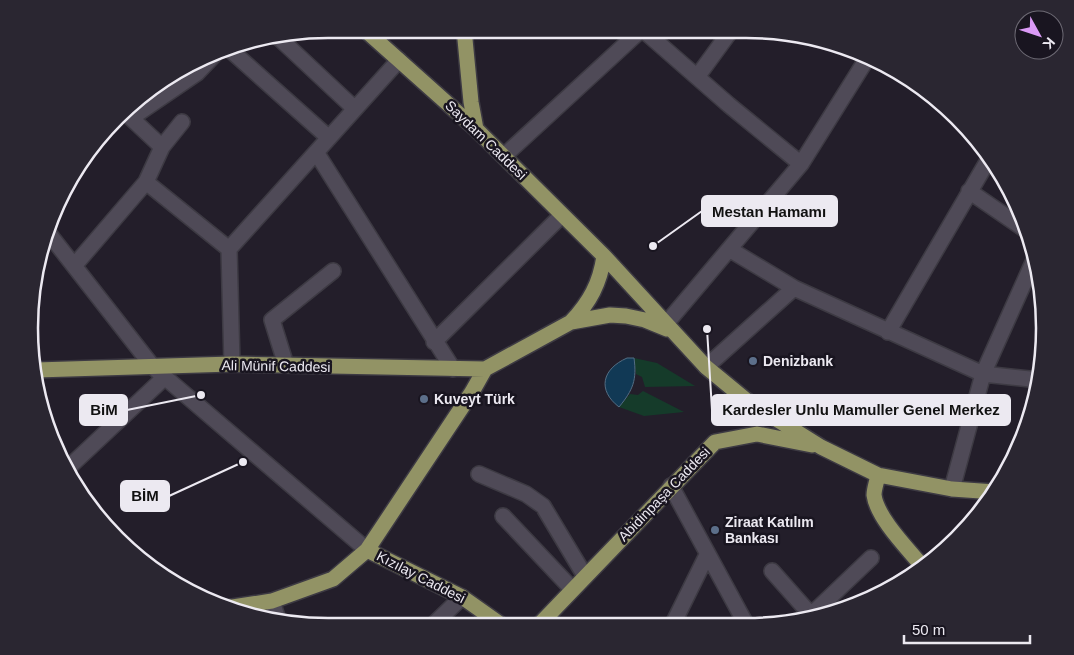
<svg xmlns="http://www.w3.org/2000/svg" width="1074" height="655" font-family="Arial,sans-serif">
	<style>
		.green { fill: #153b2a }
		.water { fill: #113955; stroke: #536e84 }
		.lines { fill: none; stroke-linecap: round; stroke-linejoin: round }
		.minor-casing { stroke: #3d3a43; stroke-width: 18 }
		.major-casing { stroke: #3d3a43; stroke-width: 18 }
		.minor { stroke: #4f4a57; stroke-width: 15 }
		.major { stroke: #929365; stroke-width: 15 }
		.service-dot { fill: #5c6f8a; stroke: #191520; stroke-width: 2 }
		.labels { text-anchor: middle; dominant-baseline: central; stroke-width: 5; stroke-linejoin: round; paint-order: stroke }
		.street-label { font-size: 14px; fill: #ece9f1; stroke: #191520 }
		.poi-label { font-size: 14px; font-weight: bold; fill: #ece9f1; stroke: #191520; text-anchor: start }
		.rim { fill: none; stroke: #ece9f1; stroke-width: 2.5 }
		.leader { fill: none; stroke: #ece9f1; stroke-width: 2 }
		.callout-dot { fill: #ece9f1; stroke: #191520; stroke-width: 2 }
		.callout { fill: #ece9f1; stroke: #ece9f1; stroke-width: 2 }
		.callout-label { font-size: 15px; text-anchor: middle; font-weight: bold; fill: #111 }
	</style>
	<rect width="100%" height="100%" fill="#231e2a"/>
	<path class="green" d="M634,358L657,363L695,386L645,387L642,377L636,374Z
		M643,391L684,412L644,416L619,407L630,394L638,395Z"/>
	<path class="water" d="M627,358H634C637,380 633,390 619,407C597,390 602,369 627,358Z"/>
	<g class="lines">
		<defs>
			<path id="minor" d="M642,29L729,105L801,164
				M278,37L355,109
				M227,47L329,138
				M697,77L732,29
				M162,147L131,118L197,73L215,54
				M316,152L453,369
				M504,156L642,29
				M146,182L229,249
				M969,191L1023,228
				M46,230L153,367L367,550
				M729,249L794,288L983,374L1039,380
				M74,266L146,182L162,147L182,122
				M665,325L801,164L868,57
				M888,332L990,157
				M434,342L562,215
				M232,364L229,249L399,60
				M286,365L272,320L333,271
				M706,367L794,288
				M68,468L165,377
				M479,474L526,494L543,506L585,576
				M671,486L747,626
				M952,489L983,374L1035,258
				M503,516L572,589
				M772,571L811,615
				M272,601L278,620
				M809,617L871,558
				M432,626L462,597
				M672,626L707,555"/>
			<path id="major" d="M364,29L476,129L604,256L706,367L746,400L821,447L878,475L952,489L995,492
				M464,29L471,102L476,129
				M571,322C590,302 600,283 604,256
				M36,370L232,364L485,369L571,322L610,315L626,316L645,320L667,329
				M878,475C877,481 874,489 874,495C877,518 908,549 923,567
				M367,550L462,597L503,626
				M226,608L272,601L333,579L367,550L472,392L485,369
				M538,626L715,442L757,434L812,445"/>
		</defs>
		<use href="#minor" class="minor-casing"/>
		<use href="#major" class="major-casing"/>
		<use href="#minor" class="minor"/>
		<use href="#major" class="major"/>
	</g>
	<g class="service-dot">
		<circle cx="753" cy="361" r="5"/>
		<circle cx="424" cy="399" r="5"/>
		<circle cx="715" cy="530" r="5"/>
	</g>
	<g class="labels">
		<g class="street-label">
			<text transform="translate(486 140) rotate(44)">Saydam Caddesi</text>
			<text transform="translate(276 366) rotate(1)">Ali Münif Caddesi</text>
			<text transform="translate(664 494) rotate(-46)">Abidinpaşa Caddesi</text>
			<text transform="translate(421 577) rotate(27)">Kızılay Caddesi</text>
		</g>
		<g class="poi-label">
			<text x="763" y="361">Denizbank</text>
			<text x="434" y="399">Kuveyt Türk</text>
			<text x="725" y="522">Ziraat Katılım<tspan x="725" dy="16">Bankası</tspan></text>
		</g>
	</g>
	<path d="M0 0H1074V655H0ZM328 38H746A290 290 0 0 1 1036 328V328A290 290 0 0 1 746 618H328A290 290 0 0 1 38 328V328A290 290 0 0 1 328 38Z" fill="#2a2631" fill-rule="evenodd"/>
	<path class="rim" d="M328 38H746A290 290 0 0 1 1036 328V328A290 290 0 0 1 746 618H328A290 290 0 0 1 38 328V328A290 290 0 0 1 328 38Z"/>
	<path class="leader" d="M653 246L702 211M201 395L127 410M707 329L712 410M243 462L169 496"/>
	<g class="callout-dot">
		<circle cx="653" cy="246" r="5"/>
		<circle cx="201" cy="395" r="5"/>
		<circle cx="707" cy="329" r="5"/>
		<circle cx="243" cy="462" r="5"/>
	</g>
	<g class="callout">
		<rect x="702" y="196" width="135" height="30" rx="5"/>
		<rect x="80" y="395" width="47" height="30" rx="5"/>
		<rect x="712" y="395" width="298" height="30" rx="5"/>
		<rect x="121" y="481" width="48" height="30" rx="5"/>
	</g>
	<g class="callout-label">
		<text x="769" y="217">Mestan Hamamı</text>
		<text x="104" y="415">BiM</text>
		<text x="861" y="415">Kardesler Unlu Mamuller Genel Merkez</text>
		<text x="145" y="501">BİM</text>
	</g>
	<g transform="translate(1039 35) rotate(130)"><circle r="24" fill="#191520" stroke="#6d6a74"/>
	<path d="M0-4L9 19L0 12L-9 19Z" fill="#db9af6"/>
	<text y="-8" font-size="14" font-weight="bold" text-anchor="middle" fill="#ece9f1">K</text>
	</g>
	<path d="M904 635v8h126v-8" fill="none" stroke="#ece9f1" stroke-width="2.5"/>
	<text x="912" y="635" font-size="15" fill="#ece9f1" stroke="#191520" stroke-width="4" paint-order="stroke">50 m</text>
</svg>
